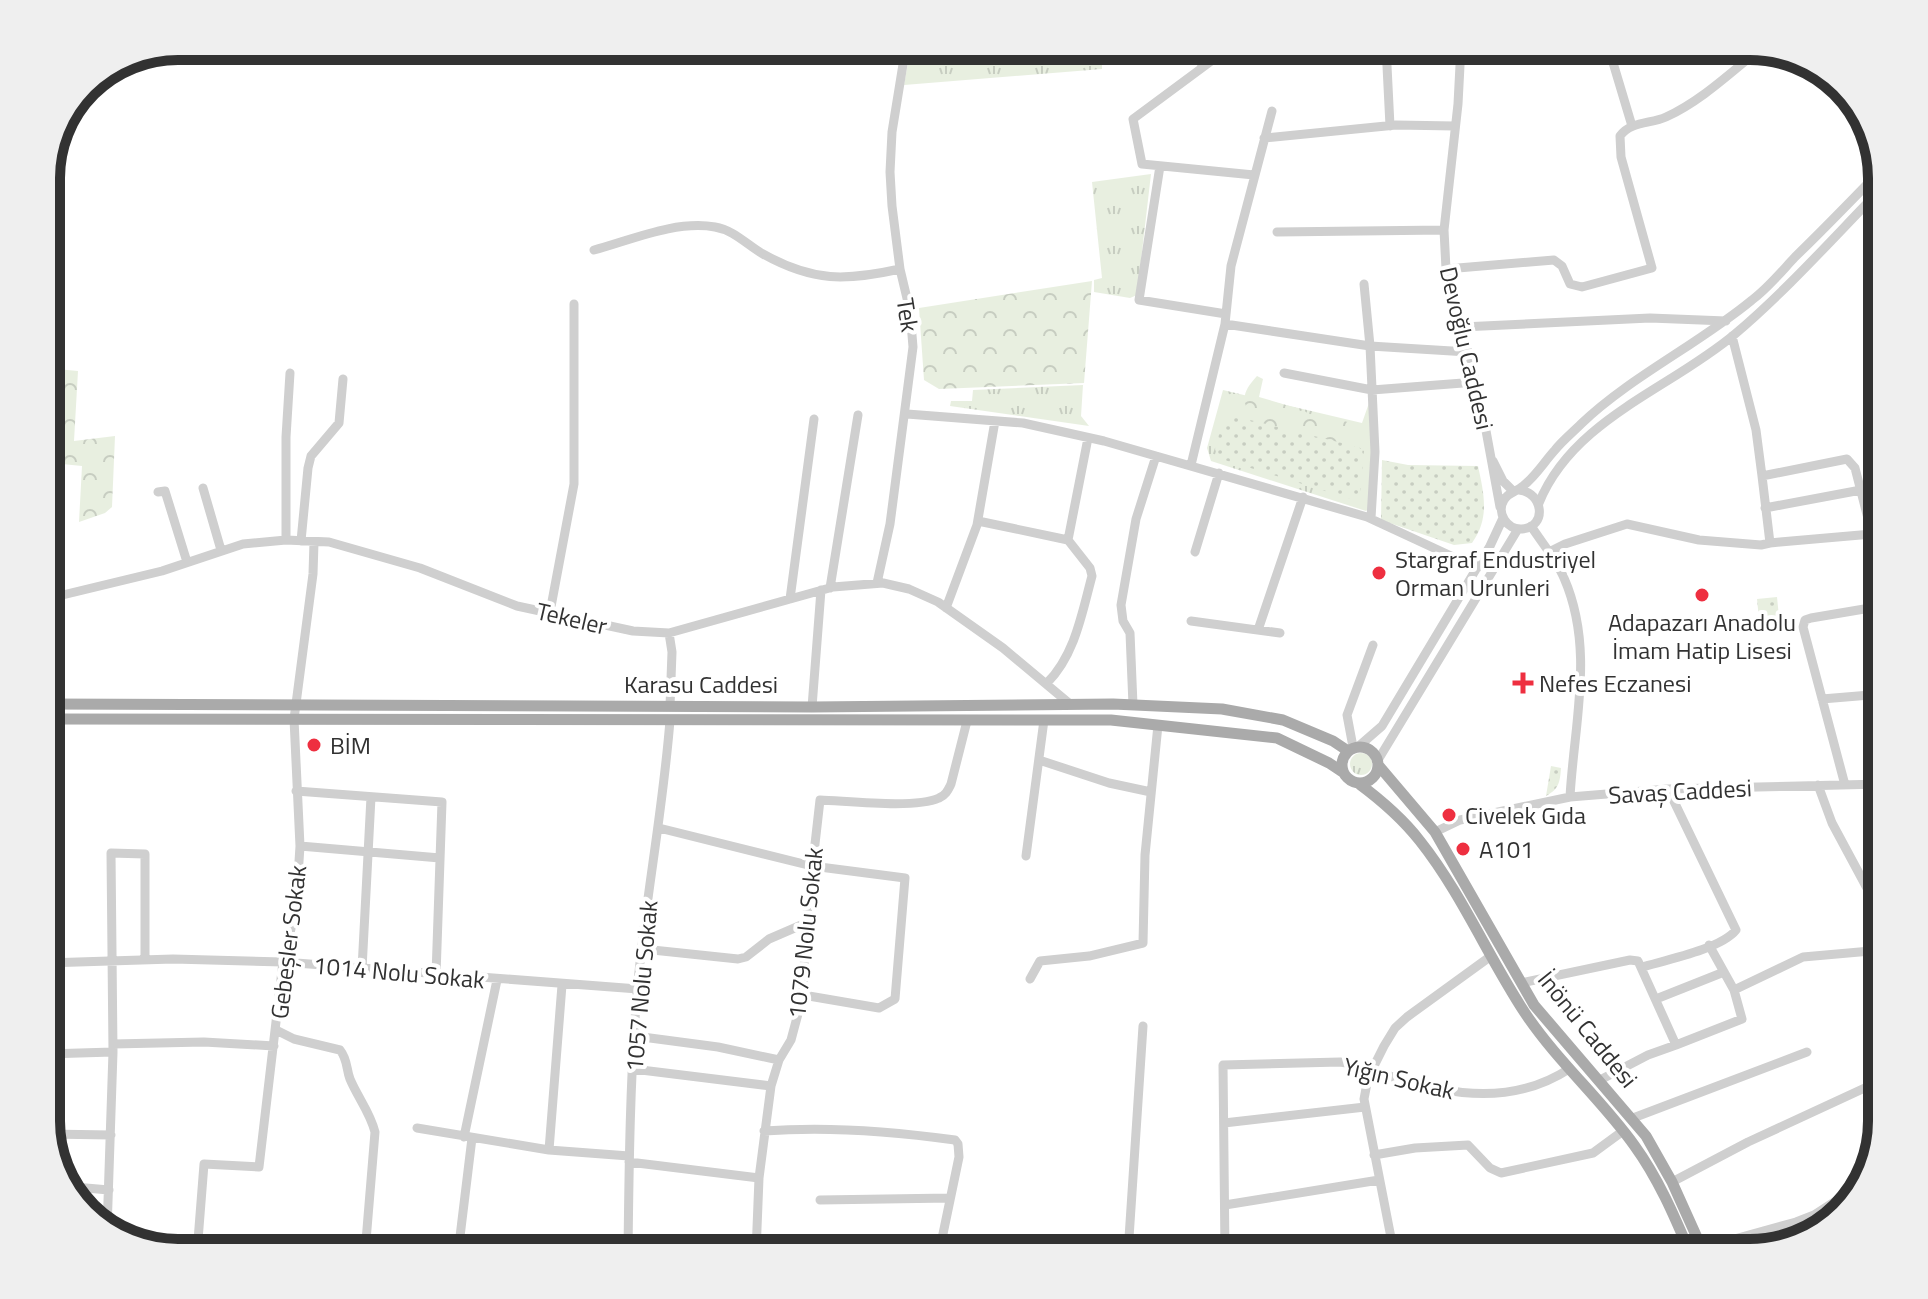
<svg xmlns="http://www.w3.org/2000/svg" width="1928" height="1299" font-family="'Titillium Web',sans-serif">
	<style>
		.grass { fill: url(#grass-tufts) }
		.forest { fill: url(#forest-crowns) }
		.park { fill: url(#park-dots) }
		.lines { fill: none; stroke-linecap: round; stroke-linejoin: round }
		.minor { stroke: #cfcfcf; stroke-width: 9 }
		.major { stroke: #aaa; stroke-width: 11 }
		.poi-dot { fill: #ee2f40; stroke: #fff; stroke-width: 3 }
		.labels { text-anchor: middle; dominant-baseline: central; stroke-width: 8; stroke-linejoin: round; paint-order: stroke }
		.street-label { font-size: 24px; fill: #323232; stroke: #fff }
		.poi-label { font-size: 24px; fill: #323232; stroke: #fff; text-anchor: start }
		.rim { fill: none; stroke: #323232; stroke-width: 10 }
	</style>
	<defs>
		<pattern id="grass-tufts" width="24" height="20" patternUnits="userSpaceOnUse" patternTransform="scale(2)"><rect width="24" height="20" fill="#e8efe0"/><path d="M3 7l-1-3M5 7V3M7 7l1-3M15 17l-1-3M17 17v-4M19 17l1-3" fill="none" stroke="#c7cdc1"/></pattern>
		<pattern id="forest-crowns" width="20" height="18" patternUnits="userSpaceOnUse" patternTransform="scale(2)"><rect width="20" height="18" fill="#e8efe0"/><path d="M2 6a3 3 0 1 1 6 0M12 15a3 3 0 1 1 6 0" fill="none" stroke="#c7cdc1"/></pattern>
		<pattern id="park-dots" width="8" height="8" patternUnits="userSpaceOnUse" patternTransform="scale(2)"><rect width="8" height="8" fill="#e8efe0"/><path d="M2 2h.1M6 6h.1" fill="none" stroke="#c7cdc1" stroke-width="1.8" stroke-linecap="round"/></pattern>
	</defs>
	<rect width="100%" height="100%" fill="#fff"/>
	<path class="grass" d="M911,46H1102V69L904,85Z
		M1151,174L1137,295L1130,298L1094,292V280L1102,278L1092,182Z
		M1083,385L1081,416L1089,426L950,406L951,401H972L973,390Z
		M1223,390L1362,423L1369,403L1372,408L1370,507L1366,511L1211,461L1207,448Z
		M1350 764a11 11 0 1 1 22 0a11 11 0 1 1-22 0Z"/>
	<path class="forest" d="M1092,281L1084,383L939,389L924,380L919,308Z
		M46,368L78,371L74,441L115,436L112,507L105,513L79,522L82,466L62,464L58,525L46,524Z
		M1257,376L1263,379L1259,397L1296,408L1294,413L1303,410L1309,414L1348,422L1346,432L1363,427L1360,434L1336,448L1221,443L1215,438L1218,425L1246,423L1251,414C1239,400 1245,389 1257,376Z"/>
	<path class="park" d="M1230,415L1358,447L1364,451L1360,495L1354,499L1348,498L1218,458L1215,449L1223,420Z
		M1382,460L1408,465L1478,466C1484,494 1490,518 1472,543L1454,545L1381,520Z
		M1777,597L1779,617L1759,619L1757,599Z
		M1551,766L1561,768C1560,782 1559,789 1546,796Z"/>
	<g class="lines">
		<path class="minor" d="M1199,46L1202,67
			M1386,46L1390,126
			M1461,46L1458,104L1444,230L1446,269L1480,398L1500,507
			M1608,46L1632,126
			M1105,59L1106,46
			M1264,138L1396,125L1455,126
			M1160,166L1139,300L1226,314
			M1254,175L1142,164L1133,119L1214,59L1307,46
			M1277,232L1444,230
			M594,250C631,240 676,220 715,227C734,230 747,245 763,254C813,282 846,281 900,269
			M1446,269L1554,260L1562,266L1570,284L1582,287L1652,268L1621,157L1620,136C1631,121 1651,124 1666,117C1701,101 1730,73 1760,49
			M1364,284L1370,346L1375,452L1371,518
			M1225,324L1370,346L1468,352
			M1462,327L1650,318L1726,321
			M1732,336L1756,430L1762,476
			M1284,373L1372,390L1476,382
			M907,414L1023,423L1104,441L1367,517L1477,568
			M1493,461L1503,481L1513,491
			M1191,465L1225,324L1231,266L1272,111
			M203,488L221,550
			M1519,490C1543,492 1548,527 1522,529C1507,530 1496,513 1504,500C1508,492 1517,492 1523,486C1536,476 1544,462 1555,450C1562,441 1572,433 1581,424C1630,377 1699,344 1752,300C1768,288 1781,272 1795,257C1824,229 1852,200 1880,171
			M158,492L165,491L187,562
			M1539,503C1573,419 1670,389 1735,334C1787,290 1834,237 1882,188
			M1765,508L1861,490
			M978,521L1068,540L1090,568L1092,576C1082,613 1075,655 1047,683
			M1531,526C1542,543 1556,559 1564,578C1595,649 1574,723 1570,797
			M1872,534L1855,468L1847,459L1762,476L1770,543L1780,542L1872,534L1882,533
			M286,540V437L290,373
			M1068,540L1088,438
			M301,541L308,468L311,456L339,423L343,379
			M1195,552L1219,473
			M1549,552L1565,544L1627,524L1699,540L1761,545L1770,543
			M877,583L890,524L913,347L910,311L900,269L892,206L890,172L892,132L906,46
			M830,588L858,415
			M46,599L162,571L243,544L286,540L329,542L420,568L517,606L633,631L669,633L833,587L883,583L909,589L938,602L1003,648L1070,704
			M790,599L814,419
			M946,608L977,525L995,421
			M550,612L574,484V304
			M1191,621L1280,633
			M1258,630L1303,497
			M669,633L672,652L670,706
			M1822,699L1882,694
			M1133,705L1130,633L1123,621L1121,605L1136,519L1156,456
			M812,707L821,590
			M1359,746L1382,726L1490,546L1503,518
			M1353,747L1347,715L1373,645
			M1039,760L1109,783L1151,792
			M1378,760L1518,529
			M1818,785L1832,823L1882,916
			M1845,785L1803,627L1805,620L1811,618L1882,606
			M296,791L442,802L436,975
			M659,828L812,866L905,878L895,999L879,1008L803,995
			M1435,832L1460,820L1570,797L1668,789L1882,784
			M300,846L440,858
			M46,856L48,847
			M1026,856L1044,720
			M1709,945L1734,990
			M643,949L738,959L746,957L769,939L806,923
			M46,963L173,959L283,962L638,989
			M1642,967C1666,960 1721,949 1736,930L1668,789
			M362,969L371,797
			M1882,977L1878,1001L1882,1027
			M1030,979L1040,961L1089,956L1143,943L1145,855L1158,725
			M1521,983L1630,960L1638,961L1676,1045L1742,1019L1734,990L1803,957L1882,950
			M1656,999L1724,972
			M276,1030L294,1039L340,1050C348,1060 346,1069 350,1079C358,1098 370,1112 375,1132L365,1253
			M635,1036L718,1047L779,1060
			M113,1044L204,1042L274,1046
			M46,1054L113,1052
			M633,1069L771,1086
			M1600,1080L1648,1055L1676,1045
			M1633,1118L1807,1052
			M1224,1123L1365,1107
			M417,1128L549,1150L629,1156
			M764,1131C828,1126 891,1131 955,1140L958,1144L959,1157L939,1253
			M48,1134L111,1135
			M464,1137L497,980
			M549,1150L562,985
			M1374,1155L1415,1148L1468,1145L1490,1168L1501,1173L1593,1153L1623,1131
			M629,1162L759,1178
			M1672,1182L1748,1142L1882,1080
			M63,1186L109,1190
			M820,1200L950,1198
			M1225,1205L1379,1180
			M107,1231L113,1052L111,853L145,854V959
			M1702,1248L1796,1222L1814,1215L1848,1193L1859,1195
			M197,1253L204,1164L259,1167L283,962L296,908L300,846L294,719L313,574L314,542
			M458,1253L472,1138
			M628,1253C629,1166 630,1079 637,992C645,901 663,811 670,720
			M756,1253L759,1178L771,1086L779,1060L791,1040L803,995L806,923L820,800C848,801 915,809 939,798C946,795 948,790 951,784L967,721
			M1128,1253L1143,1026
			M1225,1253L1223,1065L1340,1062L1353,1064C1424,1088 1500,1114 1569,1069
			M1394,1253L1364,1099L1368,1078L1384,1046L1395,1028L1407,1017L1491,956
			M1406,1253L1463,1243"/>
		<path class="major" d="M46,704L812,707L1113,704L1222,709L1283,720L1333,741L1348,751
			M46,719L1111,720L1277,738L1329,763L1344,773
			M1342 765a18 18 0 1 1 36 0a18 18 0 1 1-36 0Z
			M1379,766L1435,832L1534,1005L1646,1136L1672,1182L1704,1253
			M1358,783C1381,800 1403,819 1420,841C1462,894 1488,957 1525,1013C1557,1061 1601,1099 1634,1145C1658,1178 1674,1215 1690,1253"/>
	</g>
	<g class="poi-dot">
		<circle cx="1379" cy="573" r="8"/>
		<circle cx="1702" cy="595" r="8"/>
		<path d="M1519 671h8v8h8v8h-8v8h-8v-8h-8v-8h8z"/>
		<circle cx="314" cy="745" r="8"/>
		<circle cx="1449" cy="815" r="8"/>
		<circle cx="1463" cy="849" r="8"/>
	</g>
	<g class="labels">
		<g class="street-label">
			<text transform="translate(908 315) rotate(81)">Tek</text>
			<text transform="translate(1467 348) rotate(77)">Devoğlu Caddesi</text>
			<text transform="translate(572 618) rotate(13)">Tekeler</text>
			<text x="701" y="684">Karasu Caddesi</text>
			<text transform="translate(1680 791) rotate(-3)">Savaş Caddesi</text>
			<text transform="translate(805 933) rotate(-84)">1079 Nolu Sokak</text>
			<text transform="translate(288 942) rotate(-83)">Gebeşler Sokak</text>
			<text transform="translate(399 972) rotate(5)">1014 Nolu Sokak</text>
			<text transform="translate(641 986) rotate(-85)">1057 Nolu Sokak</text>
			<text transform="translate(1588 1029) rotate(51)">İnönü Caddesi</text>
			<text transform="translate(1399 1078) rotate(13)">Yığın Sokak</text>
		</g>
		<g class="poi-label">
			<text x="1395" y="559">Stargraf Endustriyel<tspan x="1395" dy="28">Orman Urunleri</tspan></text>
			<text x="1702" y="622" text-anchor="middle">Adapazarı Anadolu<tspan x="1702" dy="28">İmam Hatip Lisesi</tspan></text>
			<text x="1539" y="683">Nefes Eczanesi</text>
			<text x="330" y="745">BİM</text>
			<text x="1465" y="815">Civelek Gıda</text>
			<text x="1479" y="849">A101</text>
		</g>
	</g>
	<path d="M0 0H1928V1299H0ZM178 60H1750A118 118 0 0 1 1868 178V1121A118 118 0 0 1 1750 1239H178A118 118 0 0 1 60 1121V178A118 118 0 0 1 178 60Z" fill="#efefef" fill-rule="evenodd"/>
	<path class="rim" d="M178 60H1750A118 118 0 0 1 1868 178V1121A118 118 0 0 1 1750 1239H178A118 118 0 0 1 60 1121V178A118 118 0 0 1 178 60Z"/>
</svg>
